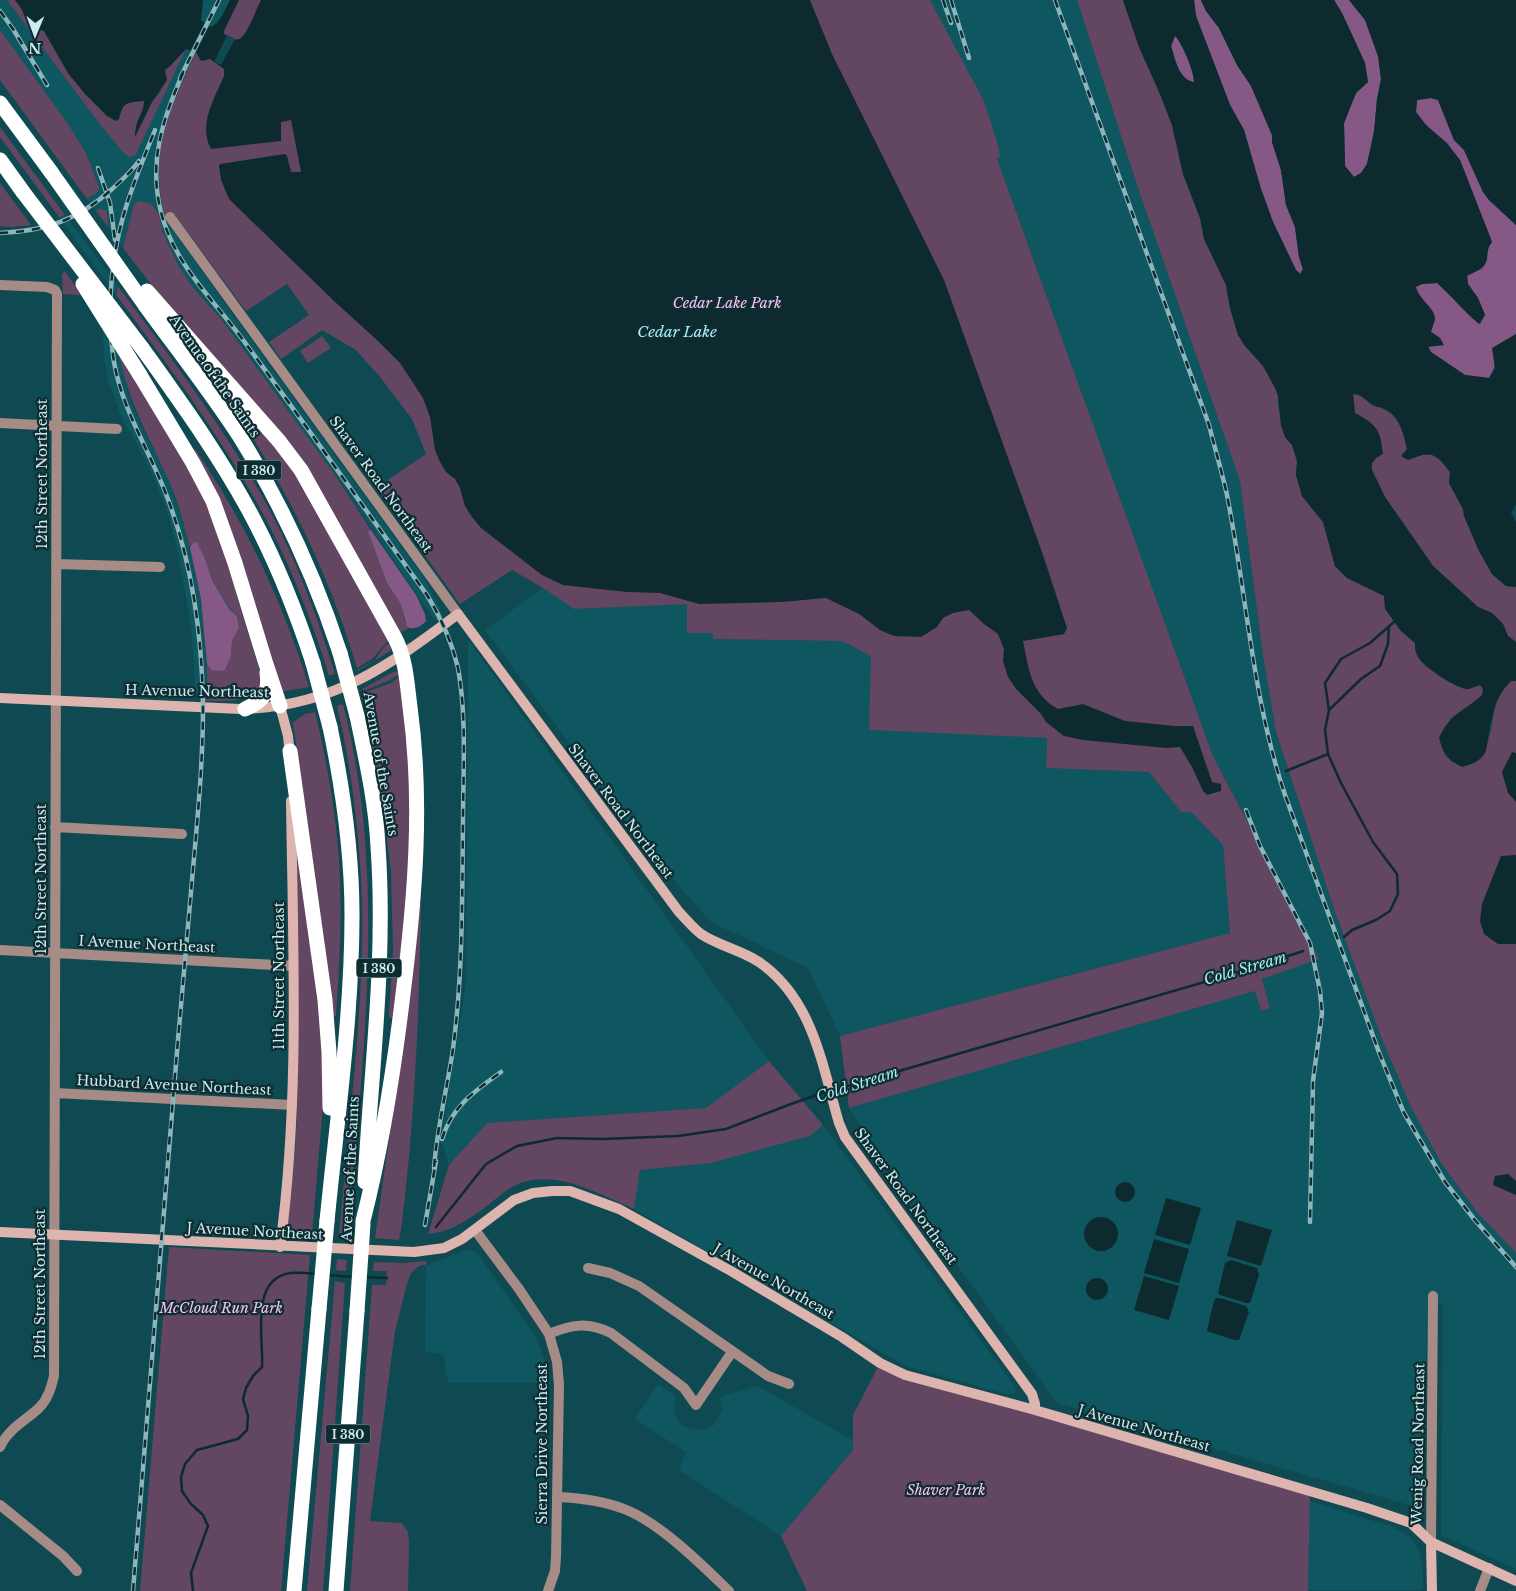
<svg xmlns="http://www.w3.org/2000/svg" width="1516" height="1591" font-family="'Libre Baskerville',serif">
	<style>
		.built { fill: #0f5760 }
		.green { fill: #634662 }
		.forest { fill: #865885 }
		.water { fill: #0d2a2e; fill-rule: evenodd }
		.pier { fill: #0f4a52 }
		.lines { fill: none; stroke-linecap: round; stroke-linejoin: round }
		.stream { stroke: #0d2a2e; stroke-width: 2.5 }
		.street { stroke: #a68b87; stroke-width: 10 }
		.secondary { stroke: #deb4ae; stroke-width: 10 }
		.highway { stroke: #fff; stroke-width: 15 }
		.rail-casing { stroke: #8bb6bc; stroke-width: 4.5 }
		.rail { stroke: #0f2d31; stroke-width: 2.5; stroke-dasharray: 8; stroke-linecap: butt }
		.highway-bridge { stroke: #fff; stroke-width: 15 }
		.labels { text-anchor: middle; dominant-baseline: central; stroke-width: 4.5; stroke-linejoin: round; paint-order: stroke }
		.shield { fill: #0f2d31; stroke: #91b3b7; stroke-width: 1 }
		.shield-label { font-size: 12px; font-weight: bold; fill: #c9ecf1 }
		.park-label { font-size: 14px; font-style: italic; fill: #f9c2f7; stroke: #0f2d31 }
		.street-label { font-size: 14px; fill: #c9ecf1; stroke: #0f2d31 }
		.water-label { font-size: 15px; font-style: italic; fill: #a8eef8; stroke: #0f2d31 }
	</style>
	<rect width="100%" height="100%" fill="#0f4a52"/>
	<path class="built" d="M0,0H7L98,122L135,155L186,49L196,52L171,108L161,141L158,178L162,205L166,220L231,312L425,579L443,615L435,621L333,472L221,319L194,289L179,267L162,230L159,214L134,204L123,248L108,227L107,210L99,209L96,211L87,199L98,192L99,187L86,153L66,121L0,30Z
		M203,0H230L220,18L212,27L204,24L201,20Z
		M930,0H1077L1138,188L1240,481L1263,655L1276,732L1334,909L1383,1042L1411,1107L1441,1163L1477,1212L1516,1253V1569L1441,1535L1443,1305H1427L1423,1509L1057,1403L907,1196L849,1108L1255,991L1261,1011L1270,1007L1262,980L1235,798L1213,756L997,159L1000,157L984,101Z
		M65,215L118,286L117,296L59,217Z
		M103,330L119,355L129,395L139,421L169,481L185,529L201,599L205,629L207,664V696H204L205,701H201L200,696H196L191,625L178,552L169,517L157,485L140,449L122,419L108,380L104,357Z
		M543,588L574,609L687,603L713,633L714,639L842,641L871,656L870,730L1047,738L1046,768L1149,772L1181,812H1191L1223,845L1230,933L840,1036L808,968L711,922L660,865L485,630Z
		M468,639L769,1061L706,1108L487,1123L449,1165L441,1139L466,985Z
		M823,1125L1016,1388L1015,1393L1009,1395L906,1366L634,1209L640,1170L711,1163L810,1136Z
		M470,1249L478,1254L535,1336L544,1358L546,1383H448L443,1354L425,1352L426,1265Z
		M658,1384L675,1395L674,1414L682,1426L693,1429L703,1430L713,1426L722,1410L719,1397L757,1386L853,1440V1450L781,1536L679,1470L686,1452L635,1419Z
		M1309,1501L1393,1527L1409,1536L1418,1548L1422,1564L1423,1590H1308Z"/>
	<path class="green" d="M7,0H15L33,25L44,31L68,73L86,95L119,119C123,101 127,103 144,100V107L137,121L135,136L152,102L160,92L165,70L171,65L186,49L135,156L129,157L123,152L98,122Z
		M239,0H930L984,101L997,142L1000,157L997,159L1213,756L1319,959L1262,979L1270,1008L1261,1011L1255,991L849,1108L840,1036L1230,933L1223,845L1191,812H1181L1149,772L1046,768L1047,738L869,730L871,656L842,641L713,639V633H687V604L574,609L543,588L512,570L460,604L376,488L426,454L412,419L380,377L356,350L322,330L281,359L269,342L309,315L287,284L246,311L174,214L166,220C147,153 169,111 196,52L204,61L208,58Z
		M1077,0H1123L1139,47L1160,94L1172,125L1183,174L1200,218L1204,239L1226,285L1230,308L1238,335L1245,346L1263,366L1275,387L1278,396V406L1285,437L1292,445L1297,461L1296,475L1302,496L1323,522L1335,566L1347,578L1385,596L1400,630L1415,643C1415,650 1416,655 1421,661C1428,669 1458,690 1469,689C1473,688 1476,686 1480,685L1483,689V695L1474,702L1450,719L1442,748L1445,755L1452,762C1457,763 1466,765 1471,764C1492,760 1491,712 1499,695C1501,690 1507,685 1511,681H1516V1253L1477,1212L1441,1163L1411,1107L1383,1042L1334,909L1276,732L1263,655L1240,481L1138,188Z
		M0,30L66,121L86,153L99,187L98,192L87,199L0,80Z
		M0,127L65,215L59,217L0,137Z
		M0,183L31,225L11,227L0,226Z
		M140,201L151,204L159,214L162,230L179,267L194,289L221,319L333,472L371,530H369L370,537L387,583L400,603L405,622L410,628L399,633L340,527L123,248L134,204Z
		M99,209L107,210L108,227L96,211Z
		M65,271L81,295L63,294L62,274Z
		M118,286C164,349 212,411 252,479C289,540 314,606 335,674L329,676C314,627 295,577 272,531C229,447 172,371 117,296Z
		M322,336L331,348L308,363L300,351Z
		M119,355L159,415L203,495L226,556L239,603L261,675L260,687L258,690H246L225,697L207,696V664L211,670L231,655L232,641L239,628L237,616L231,610L212,580L205,559L193,543L190,548C184,525 178,500 168,479C148,435 129,403 119,355Z
		M212,374L248,413L298,476L389,640L372,659L357,668C326,563 275,464 211,376Z
		M1353,393C1364,396 1364,400 1373,405C1376,407 1381,407 1385,409C1400,416 1404,435 1407,449L1402,456L1408,460C1431,450 1436,453 1450,472L1449,483L1463,509L1464,516L1479,551L1492,574L1506,586L1516,587V642L1508,636L1503,624L1492,613L1478,607L1433,566L1385,497L1372,470V463L1376,458L1369,421L1355,413Z
		M195,449C245,522 283,602 309,687L279,692L192,450Z
		M392,642V646L390,651L358,671L357,670L375,660L385,646Z
		M395,671L400,674L386,682L363,691L362,689Z
		M399,677L412,771L408,895L394,1018H390L389,1014L393,950L391,872L382,798L363,693L391,683Z
		M247,692H256C242,703 221,701 205,701L204,699L230,698Z
		M343,704C388,878 362,1060 348,1237L339,1236C348,1127 364,1013 362,904C360,837 352,770 337,706Z
		M315,712C326,757 334,802 338,848C343,903 340,960 336,1016H332L299,762L293,724H291L305,714Z
		M297,858H299L320,1001L324,1094L312,1234L297,1233L294,1236H288L287,1227L295,1153L297,1115Z
		M418,903H421C419,1013 415,1121 401,1230L399,1240L375,1238L401,1055Z
		M769,1061L823,1125L810,1136L711,1163L640,1170L634,1209C598,1194 558,1169 518,1184C506,1189 494,1201 483,1209C466,1221 450,1232 428,1234L449,1165L487,1123L706,1108Z
		M169,1247L310,1255L281,1591H140Z
		M337,1259L347,1260L346,1271L336,1270Z
		M426,1261V1265H421L415,1269L410,1275L407,1284L395,1331L370,1521L402,1523L408,1532L409,1542L408,1591H350L372,1285H386L387,1271H373L374,1262L404,1263Z
		M335,1281L345,1283L323,1591H307Z
		M880,1363L1310,1491L1308,1591H807L781,1536L853,1450V1415Z"/>
	<path class="forest" d="M1194,0H1201L1206,11L1219,28L1237,65L1251,86L1272,135V142L1281,170L1286,205L1295,227L1299,257L1303,270L1300,274L1296,270L1273,222L1261,189L1244,130L1230,105L1196,16Z
		M1334,0H1349L1365,20L1378,56L1381,79L1377,99L1374,132L1367,164L1361,173L1354,177L1345,166L1344,123L1356,93L1368,82L1365,63L1342,13Z
		M1175,36C1182,42 1195,74 1194,83C1178,78 1176,60 1171,46Z
		M1431,98L1438,100L1454,140L1464,150L1483,192L1489,200L1516,225V334L1507,341L1489,378L1465,375L1431,352L1428,346L1443,345L1440,338L1431,332L1435,319L1418,295L1415,287L1422,284L1437,283L1480,324L1485,315L1478,298L1468,284L1467,275L1481,269L1487,248L1492,242L1460,160L1426,125L1416,112L1417,100Z
		M371,530L416,595L425,614L426,621C421,627 413,631 407,626L400,603L387,583L370,537L368,531Z
		M197,542L205,559L212,580L230,610L237,616L239,628L232,641L231,655L225,670L219,671L211,670L207,664L201,599L190,548L193,543Z"/>
	<path class="water" d="M15,0H203L201,20L210,27C221,24 225,9 230,0H239L224,31V34C228,35 235,41 239,39C246,37 257,8 261,0H810L832,54L944,280L1043,555L1067,628L1064,634L1059,635L1023,641C1029,669 1030,693 1058,709L1083,704L1125,721L1174,726H1193L1212,782L1221,784V791L1207,795L1203,791L1192,767L1180,747L1166,748L1083,740L1064,736L1046,722L1041,714L1016,689L1008,677L1003,661L1004,649L998,634L984,624L969,610L953,613L943,618L937,627L921,637L894,636L880,630L859,614L826,598L781,602L699,604L660,593L627,592L563,585L542,575L481,528L472,517L465,506L460,488L455,479L446,472L440,462L435,450L430,417L423,398L400,363L377,340L334,301L229,199L221,180L219,166L220,164L285,154L287,156L291,172H301L291,120L281,122V141L211,149C198,125 214,99 224,76V69L210,59L201,61L196,52L186,49L171,65L165,70L167,80L152,102L135,137C134,124 144,113 144,101C126,103 123,101 119,119L116,121L107,116L86,95L68,73L44,31L33,25Z
		M1123,0H1194L1196,16L1230,105L1244,130L1261,189L1273,222L1296,270L1300,274L1303,269L1299,257L1295,227L1286,205L1281,170L1272,142V135L1251,86L1237,65L1219,28L1206,11L1201,0H1334L1342,13L1365,63L1368,82L1356,93L1344,123L1345,166L1354,177L1361,173L1367,164L1374,132L1377,99L1381,79L1378,56L1365,20L1349,0H1516V225L1489,200L1483,192L1464,150L1454,140L1438,100L1431,98L1417,100L1416,112L1426,125L1447,143L1460,160L1492,242C1484,252 1491,260 1482,268C1478,271 1472,273 1467,276L1468,284L1478,298L1485,315L1479,324C1464,312 1452,296 1437,283L1422,284L1416,287C1419,300 1436,309 1435,319C1434,323 1432,328 1431,332L1440,338L1444,345L1428,347L1431,352L1465,375L1489,378L1495,369L1492,348L1516,334V504L1511,513L1516,522V587L1506,586L1492,574L1479,551L1464,516L1463,509L1449,483L1450,472C1436,453 1431,450 1408,460L1401,456L1407,449C1404,435 1400,416 1384,409C1381,407 1376,407 1373,405C1365,400 1363,395 1353,394L1355,413C1378,426 1380,429 1383,454L1376,458L1372,463V470L1385,497L1433,566L1478,607L1492,613L1503,624L1508,636L1516,642V681H1511C1494,698 1493,714 1488,738C1487,744 1487,751 1483,756C1478,762 1469,765 1462,767C1448,760 1443,753 1439,738C1450,713 1465,711 1482,695L1483,689L1480,685C1476,686 1472,688 1469,689C1458,690 1428,669 1421,661C1416,655 1415,650 1415,643L1400,630L1385,609L1384,596L1347,578L1335,566L1323,522L1302,496L1296,475L1297,461L1292,445L1285,437L1281,426L1278,396L1275,388L1263,366L1245,346L1238,335L1230,308L1226,285L1204,239L1200,218L1183,174L1172,125L1160,94L1139,47ZM1175,36C1182,42 1195,74 1194,82C1178,79 1175,59 1171,46Z
		M1512,752L1516,753V802L1508,793L1502,772Z
		M1516,855V944H1498L1484,934L1480,921L1482,904L1501,856Z
		M1508,1174L1516,1181V1195L1493,1185L1495,1176Z
		M1115 1192a10 10 0 1 1 20 0a10 10 0 1 1-20 0Z
		M1166,1198L1201,1208L1190,1245L1155,1235Z
		M1084 1234a17 17 0 1 1 34 0a17 17 0 1 1-34 0Z
		M1237,1220L1272,1230L1261,1266L1227,1256Z
		M1154,1239L1189,1249L1179,1283L1144,1273Z
		M1231,1260L1257,1268L1259,1275L1250,1303H1246L1220,1295L1218,1293L1225,1263Z
		M1144,1276L1179,1286L1169,1320L1134,1310Z
		M1086 1289a11 11 0 1 1 22 0a11 11 0 1 1-22 0Z
		M1216,1298H1220L1246,1306L1249,1312L1239,1340H1235L1209,1332L1207,1330L1214,1301Z"/>
	<path class="pier" d="M204,24L209,26L196,52L191,49Z
		M227,35L235,39L221,65L214,62Z"/>
	<g class="lines">
		<path class="stream" d="M1329,710L1361,679L1380,666L1388,644L1389,626
			M1286,771L1328,754
			M1344,937L1352,930L1376,920L1390,911L1398,894L1397,874L1373,842L1341,783L1328,754L1325,730L1329,710L1325,683L1341,659L1370,643L1394,622
			M834,1090L1249,969L1303,951
			M436,1227L486,1164L517,1146L557,1138L603,1139L678,1136L726,1129L791,1104L828,1091
			M327,1275L354,1277
			M364,1277L387,1278
			M193,1591L191,1573L208,1526L203,1515L191,1504L182,1491L181,1477L185,1464L197,1450L238,1439L247,1430L248,1416L243,1399L246,1388L253,1376L262,1367C264,1340 249,1279 290,1273C298,1272 308,1273 317,1274"/>
		<path class="street" d="M170,217L458,614
			M0,285L47,287L55,290L57,294L54,1376C51,1388 48,1399 39,1408C25,1421 8,1429 0,1447
			M0,423L117,429
			M56,564L160,567
			M55,827L182,834
			M0,950L293,966
			M55,1093L292,1105
			M475,1230L519,1289L549,1334L557,1362L559,1385L556,1557L555,1571L548,1591
			M588,1268L610,1273L639,1286L768,1376L789,1384
			M549,1334C572,1324 588,1322 611,1333L684,1388L696,1405L732,1352
			M557,1497C582,1498 606,1501 629,1511C663,1526 702,1565 729,1591
			M0,1505L63,1556L77,1571
			M1431,1542L1433,1296
			M1480,1591L1489,1568"/>
		<path class="secondary" d="M0,698L241,709C332,707 389,666 458,614L679,912C686,919 693,928 701,934C719,946 741,950 759,962C813,999 822,1065 839,1123L845,1137L1032,1394L1035,1404V1410
			M280,706L288,736L290,757
			M0,1232L414,1252L444,1248L462,1239L514,1200L533,1193L552,1191H570L619,1209L731,1271L842,1337L880,1363L905,1375L1035,1410L1367,1508L1411,1523L1431,1542L1516,1581
			M280,1247C300,1100 293,950 291,801
			M1431,1542L1432,1591"/>
		<path class="highway" d="M0,103L51,172
			M0,160L23,192
			M147,291L279,441L301,470L395,638C406,659 407,684 410,707C423,802 415,899 403,994C394,1070 382,1146 363,1221
			M145,305C177,349 211,392 240,437C282,505 315,577 340,653
			M142,348C182,404 222,459 254,520C278,566 297,614 313,663
			M140,375L193,463L213,501L235,563L265,661L280,706
			M245,709C263,701 270,693 267,673
			M357,716C366,759 376,803 378,847C386,959 371,1071 365,1182
			M290,751L325,1000L329,1052L330,1108
			M327,1221C337,1119 352,1017 352,915C352,851 343,789 330,727
			M294,1591L319,1309
			M336,1591L357,1311"/>
		<defs>
			<path id="rail" d="M943,0L951,23
				M951,0L969,58
				M1055,0L1209,425C1215,449 1222,472 1227,495C1247,596 1252,697 1285,795L1380,1055L1404,1113L1445,1182L1474,1219L1516,1267
				M0,11L13,29L47,85
				M183,73C163,119 148,161 161,212C174,265 215,301 246,344C307,427 367,512 427,595C441,618 452,642 458,668C467,717 463,773 463,823C462,898 463,974 453,1049C447,1089 437,1128 434,1168
				M180,78L219,0
				M98,168L110,203L115,240
				M0,233C46,231 78,220 112,189C122,180 131,172 139,161
				M1246,810L1260,846L1310,943L1320,991L1322,1013L1313,1081L1310,1222
				M442,1139C452,1106 475,1091 501,1072
				M425,1225L436,1161
				M133,1591C148,1408 162,1224 178,1040C183,983 188,926 193,869C198,815 203,760 203,706C202,633 192,561 166,494C149,450 122,409 114,362C106,311 111,255 126,207C134,181 145,155 155,130"/>
		</defs>
		<use href="#rail" class="rail-casing"/>
		<use href="#rail" class="rail"/>
		<path class="highway-bridge" d="M51,172L145,305
			M23,192L142,348
			M83,284L140,375
			M340,653L357,716
			M313,663L330,727
			M319,1309L327,1221
			M357,1311L363,1224"/>
	</g>
	<g class="labels">
		<g class="shield">
			<rect x="236.5" y="460.5" width="45" height="19" rx="4"/>
			<rect x="356.5" y="958.5" width="45" height="19" rx="4"/>
			<rect x="325.5" y="1424.5" width="45" height="19" rx="4"/>
		</g>
		<g class="shield-label">
			<text x="259" y="470">I 380</text>
			<text x="379" y="968">I 380</text>
			<text x="348" y="1434">I 380</text>
		</g>
		<g class="park-label">
			<text x="727" y="303">Cedar Lake Park</text>
			<text x="221" y="1308">McCloud Run Park</text>
			<text x="946" y="1490">Shaver Park</text>
		</g>
		<g class="street-label">
			<text transform="translate(215 376) rotate(55)">Avenue of the Saints</text>
			<text transform="translate(42 474) rotate(-90)">12th Street Northeast</text>
			<text transform="translate(381 484) rotate(54)">Shaver Road Northeast</text>
			<text transform="translate(197 691) rotate(1)">H Avenue Northeast</text>
			<text transform="translate(381 764) rotate(80)">Avenue of the Saints</text>
			<text transform="translate(621 811) rotate(53)">Shaver Road Northeast</text>
			<text transform="translate(41 879) rotate(-90)">12th Street Northeast</text>
			<text transform="translate(147 944) rotate(3)">I Avenue Northeast</text>
			<text transform="translate(279 976) rotate(-90)">11th Street Northeast</text>
			<text transform="translate(174 1085) rotate(3)">Hubbard Avenue Northeast</text>
			<text transform="translate(350 1169) rotate(-87)">Avenue of the Saints</text>
			<text transform="translate(906 1196) rotate(54)">Shaver Road Northeast</text>
			<text transform="translate(255 1231) rotate(3)">J Avenue Northeast</text>
			<text transform="translate(774 1281) rotate(30)">J Avenue Northeast</text>
			<text transform="translate(40 1284) rotate(-90)">12th Street Northeast</text>
			<text transform="translate(1144 1428) rotate(16)">J Avenue Northeast</text>
			<text transform="translate(542 1444) rotate(-90)">Sierra Drive Northeast</text>
			<text transform="translate(1418 1444) rotate(-89)">Wenig Road Northeast</text>
		</g>
		<g class="water-label">
			<text x="677" y="331">Cedar Lake</text>
			<text transform="translate(1245 968) rotate(-16)">Cold Stream</text>
			<text transform="translate(857 1084) rotate(-18)">Cold Stream</text>
		</g>
	</g>
	<g transform="translate(35 35) rotate(181)" stroke="#0f2d31" stroke-width="4" paint-order="stroke">
	<path d="M0-4L9 19L0 12L-9 19Z" fill="#c9ecf1"/>
	<text y="-8" font-size="14" font-weight="bold" text-anchor="middle" fill="#c9ecf1">N</text>
	</g>
</svg>
